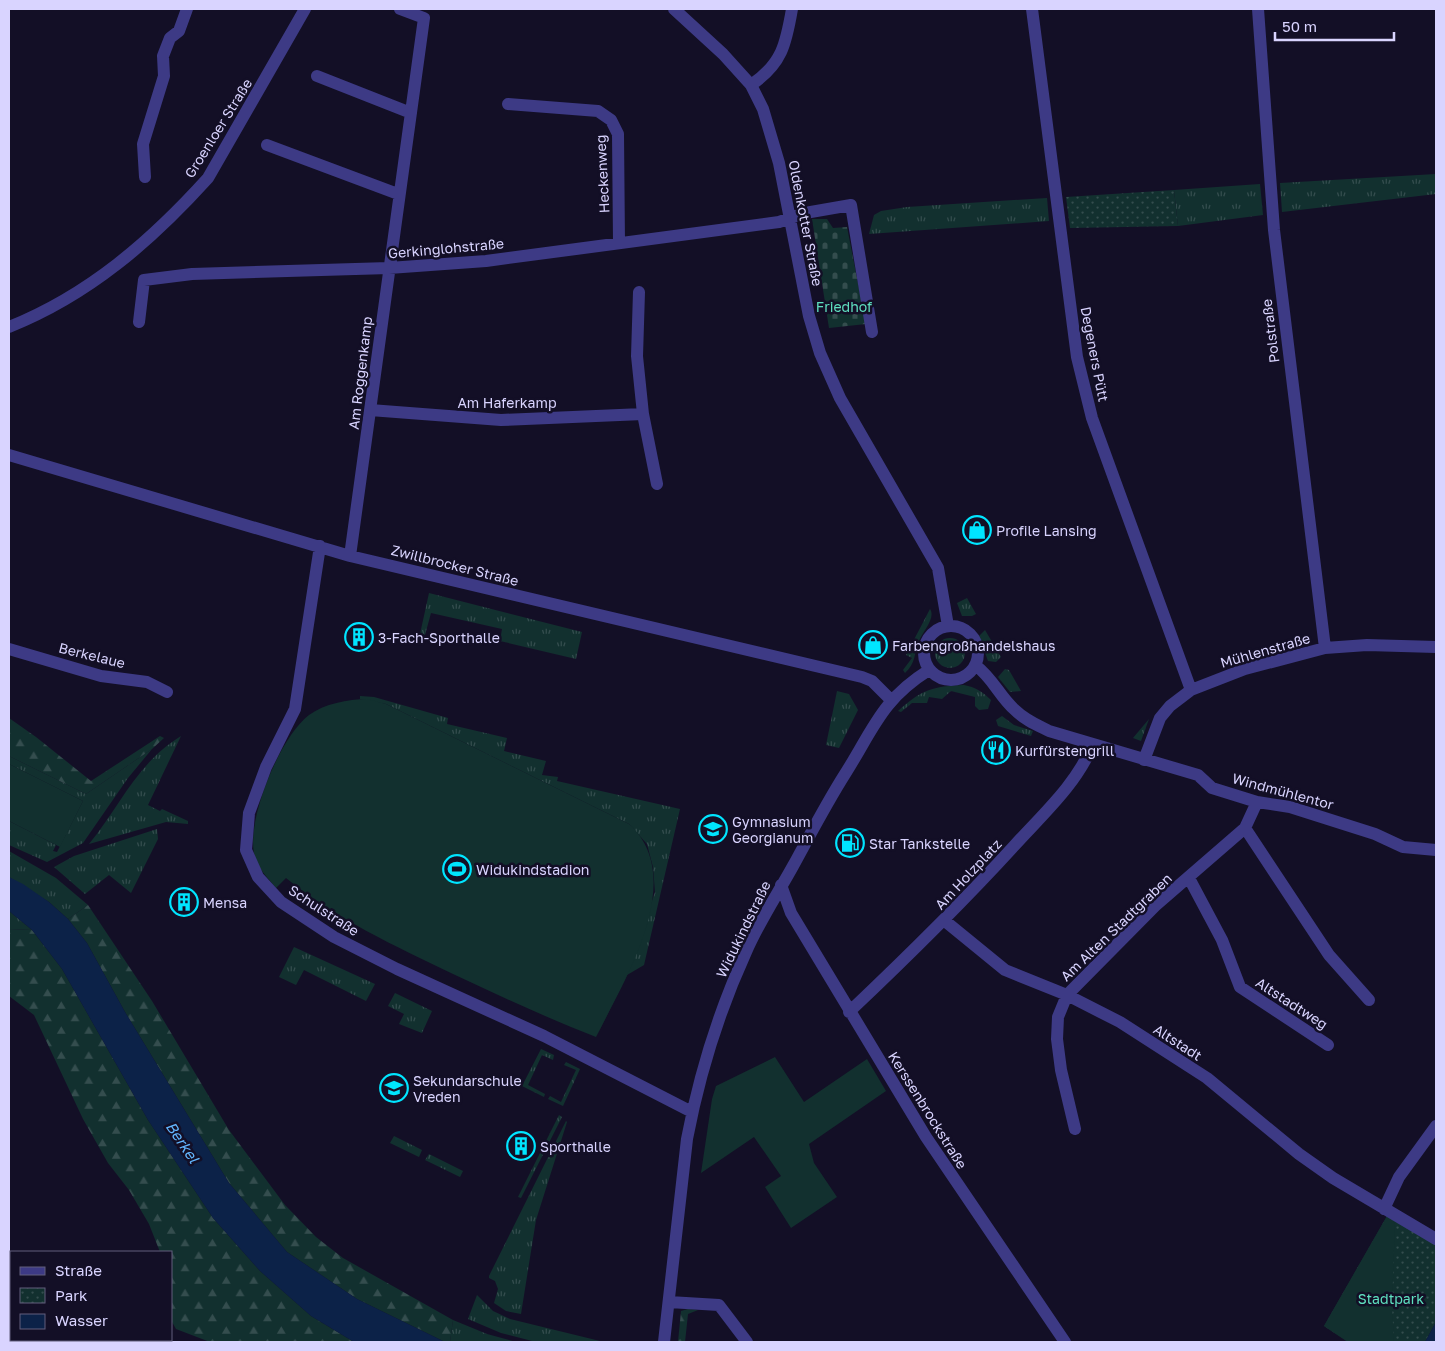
<svg xmlns="http://www.w3.org/2000/svg" width="1445" height="1351" font-family="'Golos Text',sans-serif">
	<style>
		.grass { fill: url(#grass-tufts) }
		.forest { fill: url(#forest-firs) }
		.cemetery { fill: url(#cemetery-stones) }
		.park { fill: url(#park-dots) }
		.garden { fill: #12302f }
		.water { fill: #0c2248 }
		.lines { fill: none; stroke-linecap: round; stroke-linejoin: round }
		.minor { stroke: #3d3a85; stroke-width: 12 }
		.labels { text-anchor: middle; dominant-baseline: central; stroke-width: 5; stroke-linejoin: round; paint-order: stroke }
		.street-label { font-size: 14px; fill: #d9d4ff; stroke: #130f26 }
		.park-label { font-size: 14px; fill: #5fe0c0; stroke: #130f26 }
		.poi-label { font-size: 14px; fill: #d9d4ff; stroke: #130f26; text-anchor: start }
		.water-label { font-size: 15px; font-style: italic; fill: #62b6ff; stroke: #130f26 }
	</style>
	<defs>
		<pattern id="grass-tufts" width="24" height="20" patternUnits="userSpaceOnUse" patternTransform="scale(1.25)"><rect width="24" height="20" fill="#12302f"/><path d="M3 7l-1-3M5 7V3M7 7l1-3M15 17l-1-3M17 17v-4M19 17l1-3" fill="none" stroke="#344d4e"/></pattern>
		<pattern id="forest-firs" width="22" height="20" patternUnits="userSpaceOnUse" patternTransform="scale(1.25)"><rect width="22" height="20" fill="#12302f"/><path d="M5 1l3.5 6h-7zM16 11l3.5 6h-7z" fill="#344d4e"/></pattern>
		<pattern id="cemetery-stones" width="16" height="16" patternUnits="userSpaceOnUse" patternTransform="scale(1.25)"><rect width="16" height="16" fill="#12302f"/><path d="M2 7V4a2 2 0 0 1 4 0v3zM10 15v-3a2 2 0 0 1 4 0v3z" fill="#344d4e"/></pattern>
		<pattern id="park-dots" width="8" height="8" patternUnits="userSpaceOnUse" patternTransform="scale(1.25)"><rect width="8" height="8" fill="#12302f"/><path d="M2 2h.1M6 6h.1" fill="none" stroke="#344d4e" stroke-width="1.8" stroke-linecap="round"/></pattern>
	</defs>
	<rect width="100%" height="100%" fill="#130f26"/>
	<path class="grass" d="M1436,174V194L1282,212L1280,183Z
		M1260,184L1263,215L1178,226L1174,190Z
		M1047,198L1049,221L869,234L874,215L881,211L907,207Z
		M429,593L582,632L576,659L500,641L502,629L431,613L425,635L420,634Z
		M967,598L976,614L972,616H962L957,603Z
		M930,609C936,618 923,631 919,641C914,653 916,663 905,673L903,670L912,658L906,655Z
		M985,630L1001,657L996,662L988,661L979,636Z
		M935 653a15 15 0 1 1 30 0a15 15 0 1 1-30 0Z
		M1005,669L1009,670L1021,691L1010,692L998,677Z
		M964,685C975,687 983,692 991,700L988,709L979,710L975,706V697L951,691L942,699L929,697L927,703H912L901,712L898,711C921,690 933,686 964,685Z
		M837,691L849,694L858,710L839,748L826,745Z
		M360,696L374,697L448,718L447,724L507,738L504,751L546,761L542,775L558,777L557,781L680,809L644,965L627,975L596,1037L640,937L655,892L653,867L647,844L629,824L386,704L360,699Z
		M1002,716L1014,725L1033,731L1031,736L998,726L996,720Z
		M1149,719L1141,741L1133,738Z
		M181,736L148,805L160,811L162,809L188,821V824L166,822L89,844C121,805 136,764 181,736Z
		M152,749L128,778L83,843L47,862L9,845V821L56,845L53,851L57,852L83,801L9,764V756L86,794Z
		M157,829L158,839L131,893L109,875L85,894L54,867L74,856Z
		M9,851L56,878L88,905L68,919L49,902L9,877Z
		M9,911L32,930L9,929Z
		M294,947L375,984L366,1001L304,970L296,985L279,977Z
		M395,993L432,1011L422,1033L399,1024L404,1014L388,1006Z
		M541,1049L554,1055L553,1060L542,1055L528,1085L545,1094L544,1097L522,1086Z
		M566,1062L580,1069L563,1106L548,1099L550,1096L561,1102L576,1070L564,1065Z
		M559,1115L562,1117L521,1198L518,1197Z
		M566,1121L567,1122L536,1220L521,1314L506,1311L494,1303L498,1289L495,1281L489,1278V1276Z
		M394,1136L422,1150L419,1157L390,1143Z
		M429,1154L463,1171L460,1177L425,1160Z
		M477,1295L493,1311L510,1319L604,1342H536L501,1333L468,1319Z
		M453,1320L487,1334L516,1342H450Z"/>
	<path class="forest" d="M9,718L36,737L91,781L160,736L164,738L152,749L86,794L9,756Z
		M88,905L152,1001L229,1130L285,1205L316,1237L343,1258L453,1320L450,1342H445L357,1299L287,1252L229,1183L125,1012L87,943L68,919Z
		M9,929L32,930L62,969L148,1120L213,1218L260,1271L311,1316L354,1342H210L176,1329L171,1320V1252H160L149,1224L129,1190L108,1163L83,1119L34,1015L9,996Z
		M688,1309L698,1310L688,1314L685,1342H678L681,1311Z"/>
	<path class="cemetery" d="M812,219H827L833,228L847,227L866,324L829,328Z"/>
	<path class="park" d="M1174,190L1178,226L1070,228L1066,197Z
		M1387,1216L1436,1244V1322L1425,1342H1348L1324,1326Z"/>
	<path class="garden" d="M367,699L386,704L629,824C689,878 624,981 596,1037C547,1018 500,996 453,974C395,946 336,919 286,878L276,888C268,878 256,867 254,853C247,818 280,737 309,715C324,704 348,699 367,699Z
		M9,764L83,801L60,847L9,821Z
		M775,1057L804,1102L867,1059L886,1091L809,1144L814,1163L837,1197L791,1228L765,1187L781,1176L754,1137L701,1173L712,1099L716,1086Z
		M1387,1216L1395,1221L1392,1307L1394,1342H1348L1324,1326Z"/>
	<path class="water" d="M9,877L23,884L49,902L68,919L87,943L125,1012L229,1183L287,1252L357,1299L445,1342H354L311,1316L260,1271L213,1218L148,1120L62,969L32,930L9,911Z
		M1436,1322V1342H1425Z"/>
	<g class="lines">
		<path class="minor" d="M674,9L723,54L751,85L763,109L779,163L809,316L820,353L840,398L938,568L948,626
			M1032,9L1077,357L1092,418L1191,690
			M1258,9L1274,230L1325,648
			M317,76L411,113
			M751,85C782,64 786,44 792,9
			M508,104L598,111L611,120L618,134L619,243
			M267,145L398,194
			M145,177L143,144L164,76L163,56L170,38L179,31L187,9
			M139,322L144,280L192,274L389,268L486,261L779,222L805,213L851,205L872,332
			M9,327C89,295 151,241 208,178L305,9
			M370,410L501,420L643,414L637,356L639,292
			M643,414L657,484
			M9,455L350,556L862,677L872,681L891,700
			M320,546L295,709L266,767L249,813L246,850L258,877L281,902L334,937L397,969L544,1036L692,1112
			M350,556L424,18L400,9
			M924 653a27 27 0 1 1 54 0a27 27 0 1 1-54 0Z
			M9,649L101,676L147,682L167,692
			M975,665C993,678 999,696 1015,710C1025,720 1037,725 1049,731L1198,775L1212,788L1257,802L1290,807L1375,834L1403,847L1436,850
			M1144,760L1160,718L1170,706L1191,690L1245,669L1325,648L1367,645L1436,647
			M1245,828L1329,955L1369,1000
			M1189,878L1222,940L1240,987L1328,1045
			M781,885L791,913L926,1137L1065,1342
			M945,921L1005,970L1067,995L1120,1022L1207,1078L1299,1154L1333,1178L1436,1239
			M849,1012C906,958 961,904 1014,846C1042,815 1077,784 1093,744
			M1075,1129L1061,1070L1057,1039L1058,1017L1067,995L1155,906L1245,828L1257,802
			M1384,1209L1399,1177L1436,1126
			M669,1302L719,1305L747,1342
			M664,1342L687,1139C699,1076 719,1011 746,952C759,922 777,895 793,866C810,835 826,804 845,774C873,730 881,700 929,670"/>
	</g>
	<defs>
		<symbol id="shop-ring" viewBox="-11 -11 22 22"><circle r="9.5" fill="#130f26" stroke="#00e5ff" stroke-width="1.5"/><path d="M-5-2.5h2.3a2.7 3.5 0 0 1 5.4 0H5L5.5 6h-11ZM-1.5-2.5h3a1.5 2.3 0 0 0-3 0Z" fill="#00e5ff"/></symbol>
		<symbol id="building-ring" viewBox="-11 -11 22 22"><circle r="9.5" fill="#130f26" stroke="#00e5ff" stroke-width="1.5"/><path d="M-4-6H4V6H1V3H-1V6H-4ZM-2.5-4.3h1.7v1.8h-1.7ZM.8-4.3h1.7v1.8H.8ZM-2.5-1h1.7V.8h-1.7ZM.8-1h1.7V.8H.8Z" fill="#00e5ff"/></symbol>
		<symbol id="restaurant-ring" viewBox="-11 -11 22 22"><circle r="9.5" fill="#130f26" stroke="#00e5ff" stroke-width="1.5"/><path d="M-5-6h1v4h1v-4h1v4h1v-4h1v5L-1.5 .5V6h-2V.5L-5-1ZM5-6V6H3V1.5H1.5Q1.5-4 5-6Z" fill="#00e5ff"/></symbol>
		<symbol id="school-ring" viewBox="-11 -11 22 22"><circle r="9.5" fill="#130f26" stroke="#00e5ff" stroke-width="1.5"/><path d="M0-5L7-2L0 1L-7-2ZM-4 1L0 2.5L4 1V4Q0 6-4 4Z" fill="#00e5ff"/></symbol>
		<symbol id="fuel-ring" viewBox="-11 -11 22 22"><circle r="9.5" fill="#130f26" stroke="#00e5ff" stroke-width="1.5"/><path d="M-5.5-6h7V0h2V4h1.3V-2.5L3-4.5l.8-.8L6-3V5H2.5V1h-1V6h-7ZM-4.2-4.7v3.2H.2V-4.7Z" fill="#00e5ff"/></symbol>
		<symbol id="stadium-ring" viewBox="-11 -11 22 22"><circle r="9.5" fill="#130f26" stroke="#00e5ff" stroke-width="1.5"/><path d="M0-5a6.5 5 0 1 0 0 10a6.5 5 0 1 0 0-10ZM-3.5-1.8h7v3.6h-7Z" fill="#00e5ff"/></symbol>
	</defs>
	<g fill-rule="evenodd">
		<use href="#shop-ring" x="961" y="514" width="32" height="32"/>
		<use href="#building-ring" x="343" y="621" width="32" height="32"/>
		<use href="#shop-ring" x="857" y="629" width="32" height="32"/>
		<use href="#restaurant-ring" x="980" y="734" width="32" height="32"/>
		<use href="#school-ring" x="697" y="813" width="32" height="32"/>
		<use href="#fuel-ring" x="834" y="827" width="32" height="32"/>
		<use href="#stadium-ring" x="441" y="853" width="32" height="32"/>
		<use href="#building-ring" x="168" y="886" width="32" height="32"/>
		<use href="#school-ring" x="378" y="1072" width="32" height="32"/>
		<use href="#building-ring" x="505" y="1130" width="32" height="32"/>
	</g>
	<g class="labels">
		<g class="street-label">
			<text transform="translate(218 128) rotate(-58)">Groenloer Straße</text>
			<text transform="translate(602 174) rotate(-93)">Heckenweg</text>
			<text transform="translate(806 223) rotate(79)">Oldenkotter Straße</text>
			<text transform="translate(446 248) rotate(-5)">Gerkinglohstraße</text>
			<text transform="translate(1270 331) rotate(-97)">Polstraße</text>
			<text transform="translate(1095 354) rotate(79)">Degeners Pütt</text>
			<text transform="translate(360 373) rotate(-83)">Am Roggenkamp</text>
			<text x="507" y="402">Am Haferkamp</text>
			<text transform="translate(455 565) rotate(14)">Zwillbrocker Straße</text>
			<text transform="translate(1265 650) rotate(-16)">Mühlenstraße</text>
			<text transform="translate(92 655) rotate(14)">Berkelaue</text>
			<text transform="translate(1283 791) rotate(15)">Windmühlentor</text>
			<text transform="translate(968 874) rotate(-47)">Am Holzplatz</text>
			<text transform="translate(324 910) rotate(33)">Schulstraße</text>
			<text transform="translate(1116 927) rotate(-44)">Am Alten Stadtgraben</text>
			<text transform="translate(743 929) rotate(-64)">Widukindstraße</text>
			<text transform="translate(1292 1003) rotate(33)">Altstadtweg</text>
			<text transform="translate(1178 1042) rotate(33)">Altstadt</text>
			<text transform="translate(928 1110) rotate(58)">Kerssenbrockstraße</text>
		</g>
		<g class="park-label">
			<text x="844" y="306">Friedhof</text>
			<text x="1391" y="1298">Stadtpark</text>
		</g>
		<g class="poi-label">
			<text x="996" y="530">Profile Lansing</text>
			<text x="378" y="637">3-Fach-Sporthalle</text>
			<text x="892" y="645">Farbengroßhandelshaus</text>
			<text x="1015" y="750">Kurfürstengrill</text>
			<text x="732" y="821">Gymnasium<tspan x="732" dy="16">Georgianum</tspan></text>
			<text x="869" y="843">Star Tankstelle</text>
			<text x="476" y="869">Widukindstadion</text>
			<text x="203" y="902">Mensa</text>
			<text x="413" y="1080">Sekundarschule<tspan x="413" dy="16">Vreden</tspan></text>
			<text x="540" y="1146">Sporthalle</text>
		</g>
		<g class="water-label">
			<text transform="translate(183 1142) rotate(56)">Berkel</text>
		</g>
	</g>
	<rect width="1445" height="1351" fill="none" stroke="#d9d4ff" stroke-width="20"/>
	<rect x="10" y="1251" width="162" height="90" fill="#130f26" stroke="#625e7d"/>
	<rect x="20" y="1267" width="25" height="8" fill="#3d3a85" stroke="#625e7d"/>
	<text x="55" y="1276" font-size="15" fill="#d9d4ff">Straße</text>
	<rect x="20" y="1288" width="25" height="15" fill="url(#park-dots)" stroke="#625e7d"/>
	<text x="55" y="1301" font-size="15" fill="#d9d4ff">Park</text>
	<rect x="20" y="1314" width="25" height="15" fill="#0c2248" stroke="#625e7d"/>
	<text x="55" y="1326" font-size="15" fill="#d9d4ff">Wasser</text>
	<path d="M1275 32v8h119v-8" fill="none" stroke="#d9d4ff" stroke-width="2.5"/>
	<text x="1282" y="32" font-size="15" fill="#d9d4ff" stroke="#130f26" stroke-width="4" paint-order="stroke">50 m</text>
</svg>
